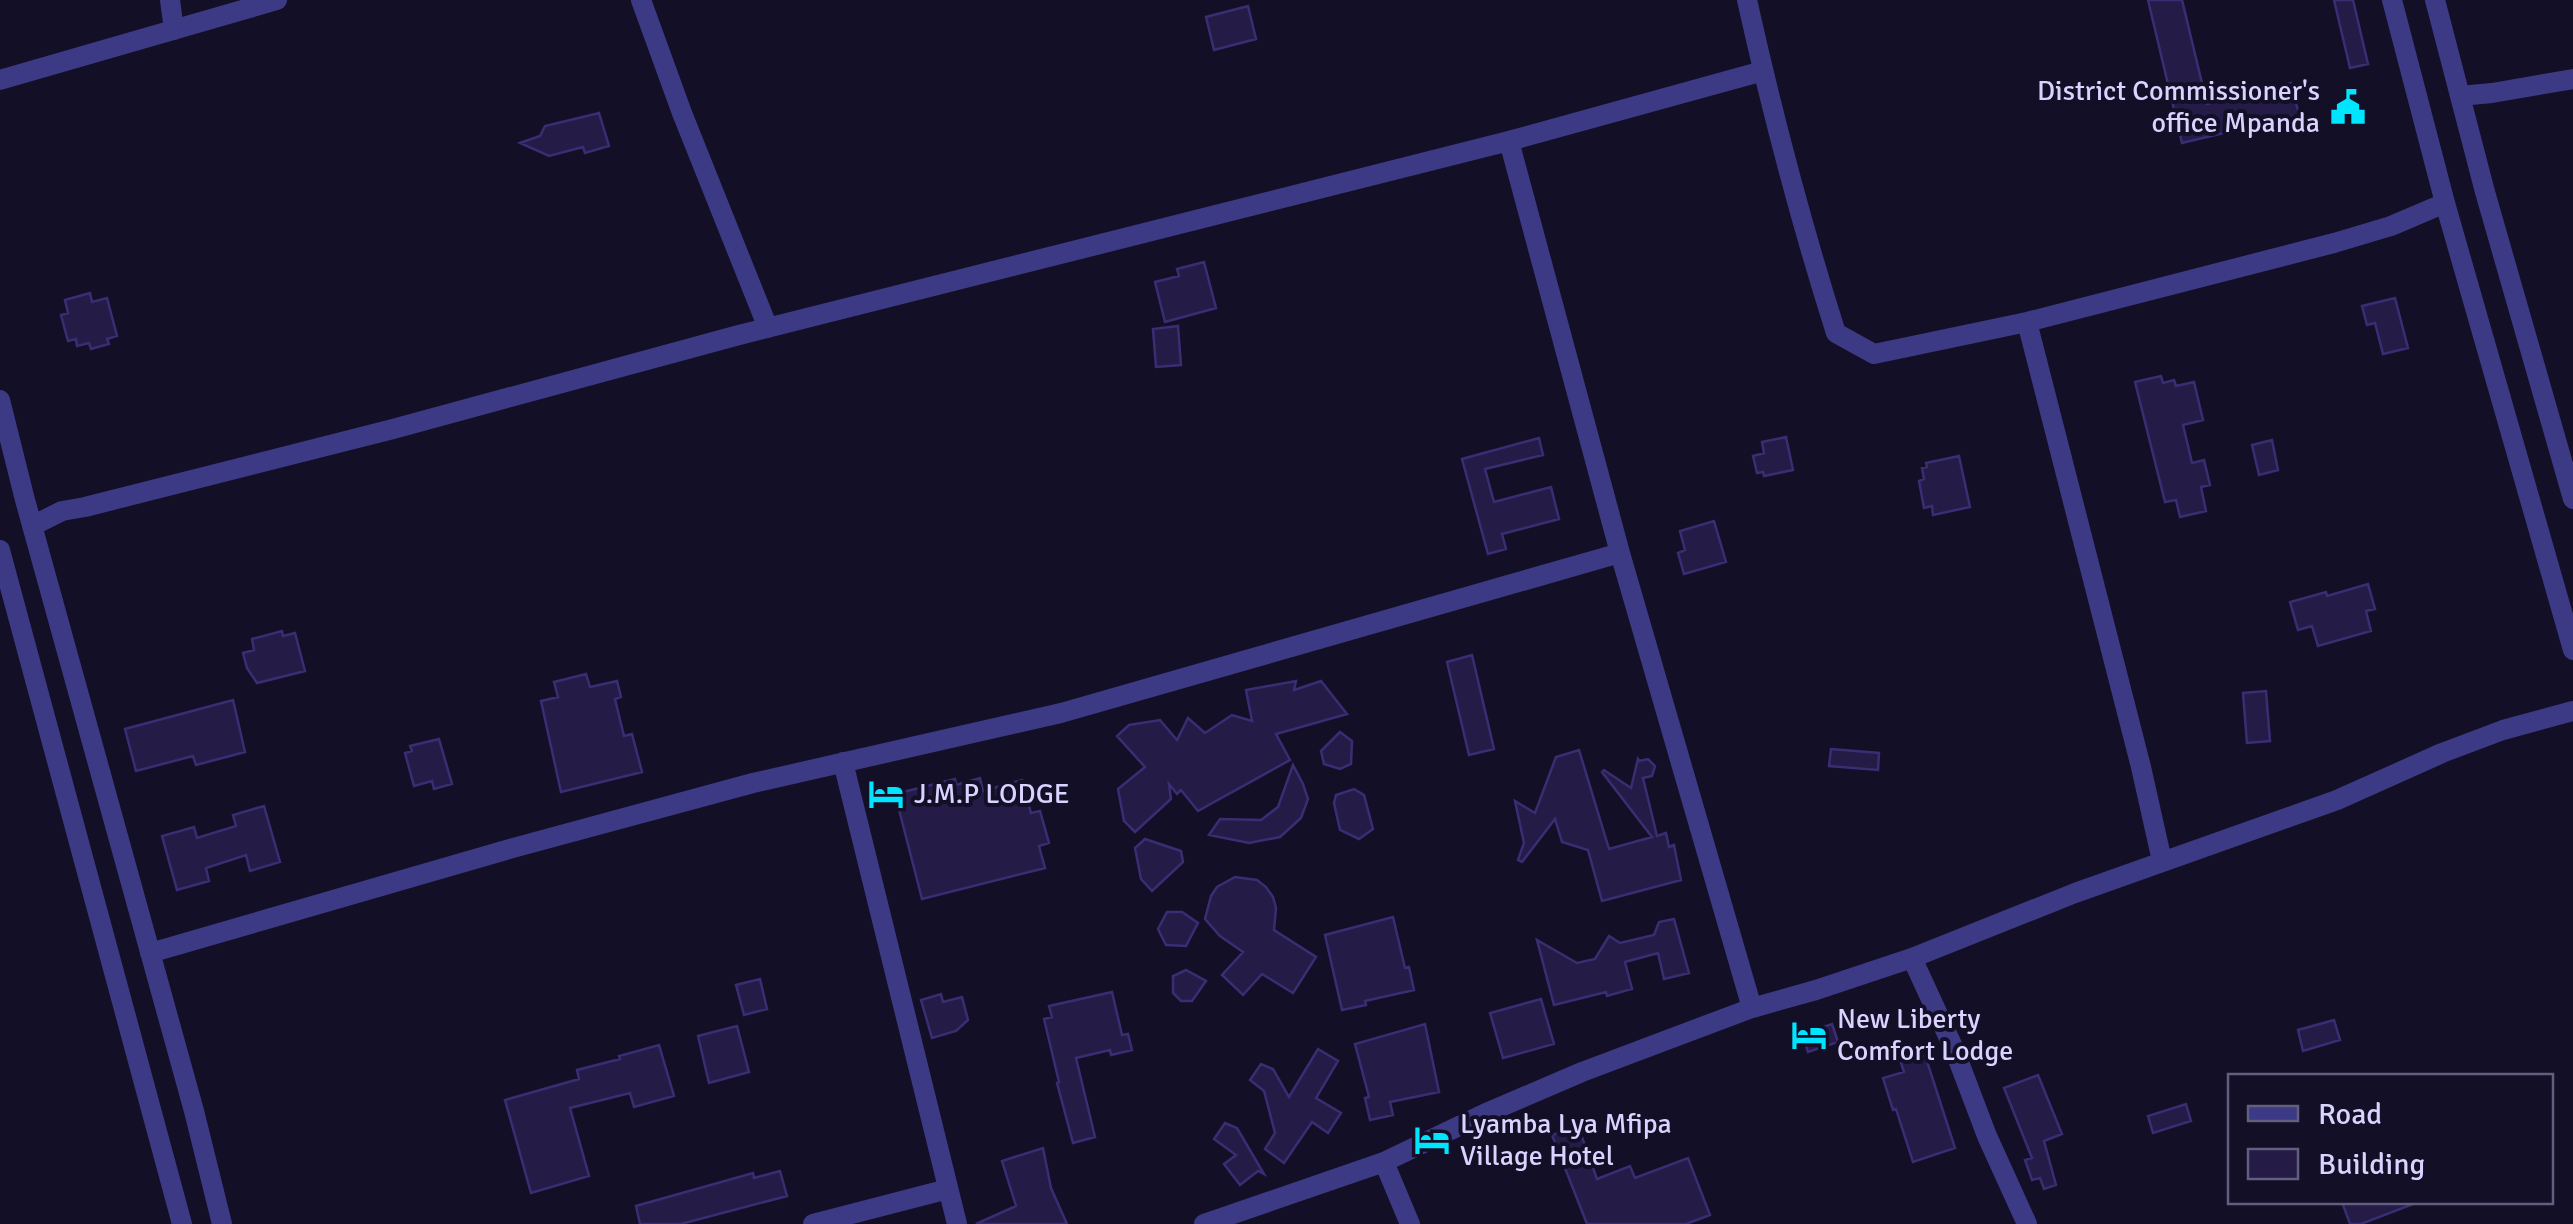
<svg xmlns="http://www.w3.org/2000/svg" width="2573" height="1224" font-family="Signika,sans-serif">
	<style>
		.building { fill: #241b47; stroke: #3b2d73; stroke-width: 2.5 }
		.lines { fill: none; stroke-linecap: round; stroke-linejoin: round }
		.minor { stroke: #3d3a85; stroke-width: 20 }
		.labels { text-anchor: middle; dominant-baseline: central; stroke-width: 8; stroke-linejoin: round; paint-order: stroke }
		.poi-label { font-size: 28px; fill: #d9d4ff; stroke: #130f26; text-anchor: start }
	</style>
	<rect width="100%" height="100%" fill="#130f26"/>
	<path class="building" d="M2148,0H2182L2207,104L2291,83L2299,115L2182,143Z
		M2334,0H2353L2368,64L2350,68Z
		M1248,6L1256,39L1214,50L1206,17Z
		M599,113L609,146L585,153L583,147L549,156L520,143L540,136L545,126Z
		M1204,262L1216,308L1165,322L1155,282L1179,276L1177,269Z
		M90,293L92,302L107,298L117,336L107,339L109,344L91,349L89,343L77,346L76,339L68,341L61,315L68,313L65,300Z
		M2395,298L2408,348L2383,354L2375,323L2367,325L2362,306Z
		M1178,326L1181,365L1156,367L1153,329Z
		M2161,376L2163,383L2174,380L2176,386L2194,382L2203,420L2183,425L2192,463L2204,460L2210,485L2201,487L2206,511L2180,517L2176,500L2165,502L2135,382Z
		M1786,437L1793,470L1764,476L1763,472L1757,473L1753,456L1764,453L1762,442Z
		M1539,438L1543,455L1485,469L1494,502L1551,487L1559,519L1502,534L1506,549L1488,554L1462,459Z
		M2272,440L2278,470L2259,475L2252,445Z
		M1959,456L1970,507L1933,515L1932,506L1924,508L1919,481L1924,479L1922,468L1927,467L1926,463Z
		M1714,521L1726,562L1684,574L1678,553L1685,550L1680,531Z
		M2368,584L2375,609L2366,611L2371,631L2318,646L2312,626L2298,630L2290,602L2326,592L2327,596Z
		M282,631L283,636L295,633L305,671L257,683L247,668L243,653L254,650L252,639Z
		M1472,655L1494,749L1469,755L1447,662Z
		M586,674L590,687L617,681L621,697L615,699L624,736L632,734L642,772L561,792L541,701L558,697L554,682Z
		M1296,681L1294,690L1321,681L1347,714L1276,734L1290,760L1198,811L1181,790L1177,794L1169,784L1171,799L1135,832L1124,821L1118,789L1145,767L1117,736L1129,725L1160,720L1177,740L1188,718L1205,733L1232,715L1252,721L1246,690Z
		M2266,691L2270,741L2247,743L2243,693Z
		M233,700L245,752L196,765L193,756L136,771L125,729Z
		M1340,732L1352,741L1351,764L1340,769L1324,764L1321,751Z
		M439,739L452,784L434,789L432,781L414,786L405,753L412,751L410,746Z
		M1831,749L1879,753L1878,770L1829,766Z
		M1579,750L1609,849L1652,837L1602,772L1604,770L1631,788L1638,759L1639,761L1648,759L1655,766L1652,776L1643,778L1657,836L1666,833L1669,847L1674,845L1681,880L1602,901L1588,850L1562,842L1555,819L1522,862L1518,860L1524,843L1515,801L1535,813L1556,757Z
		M1293,765L1303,784L1308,799L1301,818L1280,837L1249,843L1209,835L1220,819L1261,820L1278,807Z
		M980,778L983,791L1022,780L1031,813L1040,811L1049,843L1039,846L1045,868L922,899L895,794L955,779L956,785Z
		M1354,789L1364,795L1373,829L1359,839L1340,830L1334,803L1336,795Z
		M264,806L280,862L250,871L246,855L206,868L209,881L177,890L162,836L194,827L197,838L236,826L233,815Z
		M1145,839L1181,851L1183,862L1152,891L1141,879L1135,848Z
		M1235,877L1257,880L1266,887L1273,897L1276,908L1274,930L1316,957L1293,993L1262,974L1243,995L1222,975L1243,952L1220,936L1205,919L1211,896L1217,887Z
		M1167,912H1182L1198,923L1186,946L1166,945L1158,929Z
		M1393,917L1405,968L1409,967L1414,990L1365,1001L1366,1005L1342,1010L1325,935Z
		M1674,919L1689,973L1664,979L1658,953L1625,962L1632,989L1607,996L1606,992L1554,1005L1537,940L1577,963L1595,959L1609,936L1620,943L1654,935L1659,922Z
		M1186,970L1206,981L1192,1001H1181L1173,993V976Z
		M760,979L767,1009L744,1015L736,985Z
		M1112,992L1122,1035L1128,1034L1132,1050L1111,1055L1110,1050L1076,1058L1095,1137L1073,1143L1057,1083L1059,1082L1044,1019L1052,1017L1049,1006Z
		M941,994L943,1002L962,997L968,1020L956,1031L932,1038L921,1000Z
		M1541,999L1554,1044L1503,1058L1490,1013Z
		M2334,1020L2340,1040L2303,1051L2298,1030Z
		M1425,1024L1439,1092L1390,1102L1393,1115L1370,1120L1365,1098L1369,1097L1355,1044Z
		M1832,1024L1838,1042L1808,1052L1802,1034Z
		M737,1026L749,1072L709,1083L698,1036Z
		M659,1045L674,1096L634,1107L630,1093L570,1108L589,1176L531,1193L505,1100L579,1079L577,1070L620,1059L619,1056Z
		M1318,1049L1338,1061L1316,1098L1341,1113L1328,1133L1312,1122L1284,1163L1265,1149L1275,1133L1264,1091L1250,1080L1261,1064L1273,1069L1289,1097Z
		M1925,1055L1955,1148L1913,1162L1896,1109L1893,1110L1883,1078L1904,1072L1901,1063Z
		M2038,1075L2062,1134L2044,1141L2056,1185L2044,1189L2040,1178L2032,1180L2025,1160L2032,1158L2004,1088Z
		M2186,1104L2191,1121L2153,1133L2148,1116Z
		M1225,1123L1237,1128L1264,1174L1258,1171L1240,1185L1224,1164L1236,1155L1214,1139Z
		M1578,1126L1597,1179L1630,1166L1635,1178L1688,1158L1710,1215L1686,1224H1587L1552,1135Z
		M1043,1148L1051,1188L1067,1224H976L1016,1206L1002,1161Z
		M780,1171L787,1196L681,1224H640L636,1206L753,1173L754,1178Z
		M2342,1202H2416V1203L2361,1224H2350Z"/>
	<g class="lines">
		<path class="minor" d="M170,0L174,30
			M641,0L682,113L768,328
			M1747,0C1772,112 1801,223 1836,333L1874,354L2027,322L2334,243L2391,226L2445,203
			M2392,0L2445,203L2573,650
			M2435,0L2485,192L2573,499
			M0,80L277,0
			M2460,96L2492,93L2573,79
			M1509,141L1620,553L1752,1008
			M2027,322L2141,767L2162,861
			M0,400L25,500L194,1111L222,1224
			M32,526L62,511L85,507L393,429L739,335L1509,141L1763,71
			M0,550L182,1224
			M843,762L957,1224
			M150,953L513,848L753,783L1061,713L1620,553
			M1912,958L1954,1049L1987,1136L2027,1224
			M1384,1162L1410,1224
			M813,1224L948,1189
			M1204,1224L1384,1162L1484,1114L1582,1072L1752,1008L1816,990L1912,958L2075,893L2337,800L2442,753L2503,730L2573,711"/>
	</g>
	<defs>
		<symbol id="civic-bare" viewBox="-9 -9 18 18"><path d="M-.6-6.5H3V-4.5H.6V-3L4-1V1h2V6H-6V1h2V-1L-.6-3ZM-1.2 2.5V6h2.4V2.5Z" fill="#00e5ff" stroke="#130f26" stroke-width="2.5" paint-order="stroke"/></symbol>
		<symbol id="hotel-bare" viewBox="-9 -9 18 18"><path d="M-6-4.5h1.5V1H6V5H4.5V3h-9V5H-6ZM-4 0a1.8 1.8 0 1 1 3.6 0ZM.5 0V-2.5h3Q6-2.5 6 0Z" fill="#00e5ff" stroke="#130f26" stroke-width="2.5" paint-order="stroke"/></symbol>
	</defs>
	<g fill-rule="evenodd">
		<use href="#civic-bare" x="2323" y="82" width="50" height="50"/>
		<use href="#hotel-bare" x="861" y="769" width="50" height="50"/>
		<use href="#hotel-bare" x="1784" y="1010" width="50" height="50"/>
		<use href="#hotel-bare" x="1407" y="1115" width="50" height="50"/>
	</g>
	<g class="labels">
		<g class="poi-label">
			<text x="2320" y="91" text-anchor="end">District Commissioner's<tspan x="2320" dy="32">office Mpanda</tspan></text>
			<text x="914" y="794">J.M.P LODGE</text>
			<text x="1837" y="1019">New Liberty<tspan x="1837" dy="32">Comfort Lodge</tspan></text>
			<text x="1460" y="1124">Lyamba Lya Mfipa<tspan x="1460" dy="32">Village Hotel</tspan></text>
		</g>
	</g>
	<rect x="2228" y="1074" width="325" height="130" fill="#130f26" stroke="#625e7d" stroke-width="2.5"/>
	<rect x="2248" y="1106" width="50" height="15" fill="#3d3a85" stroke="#625e7d" stroke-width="2.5"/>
	<text x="2318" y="1124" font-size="30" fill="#d9d4ff">Road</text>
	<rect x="2248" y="1149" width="50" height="30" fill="#241b47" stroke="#625e7d" stroke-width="2.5"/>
	<text x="2318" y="1174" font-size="30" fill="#d9d4ff">Building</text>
</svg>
